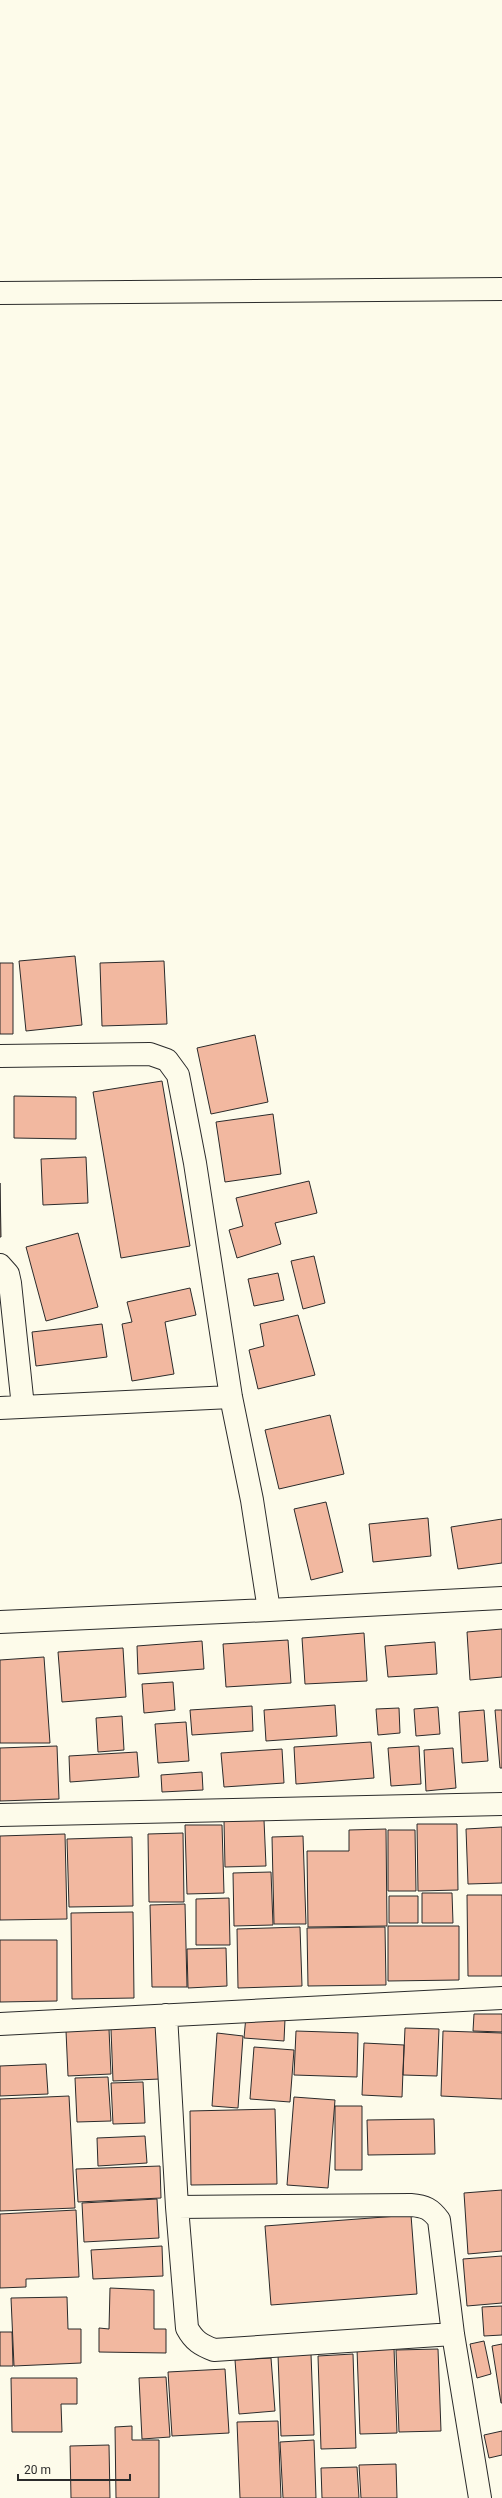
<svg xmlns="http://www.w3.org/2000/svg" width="502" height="2498" font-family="Roboto,sans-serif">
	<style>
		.building { fill: #f2b8a0; stroke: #2b2b2b }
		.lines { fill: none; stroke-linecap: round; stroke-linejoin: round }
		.minor-casing { stroke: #2b2b2b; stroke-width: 24 }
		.minor { stroke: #fdfbea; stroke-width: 22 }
	</style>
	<rect width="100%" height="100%" fill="#fdfbea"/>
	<path class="building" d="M75,956L82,1025L26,1031L19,961Z
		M164,961L167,1024L102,1026L100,963Z
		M0,963H13V1034H0Z
		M255,1035L268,1102L211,1114L197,1048Z
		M162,1081L190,1246L121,1258L93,1092Z
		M14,1096L76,1097V1139L14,1138Z
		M273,1114L281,1174L225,1182L216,1122Z
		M86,1157L88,1203L43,1205L41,1159Z
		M309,1181L317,1213L275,1223L281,1244L237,1258L229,1230L243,1226L236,1198Z
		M0,1183L1,1237H0Z
		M78,1233L98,1307L46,1321L26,1247Z
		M314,1256L325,1303L303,1309L291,1261Z
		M278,1273L284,1300L254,1306L248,1279Z
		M190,1288L196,1315L165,1322L174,1374L132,1381L122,1324L132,1322L127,1302Z
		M298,1315L315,1375L258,1389L249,1350L264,1346L260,1324Z
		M102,1324L107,1357L36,1366L32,1332Z
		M330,1415L344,1474L279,1489L265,1430Z
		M326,1502L343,1572L311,1580L294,1509Z
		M428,1518L431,1556L373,1562L369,1524Z
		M502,1519V1563L458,1569L451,1527Z
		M502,1629V1677L470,1680L467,1632Z
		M364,1633L367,1681L305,1684L302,1638Z
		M288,1640L291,1683L226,1687L223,1644Z
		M202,1641L204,1669L138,1674L137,1646Z
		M435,1642L437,1674L388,1677L385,1646Z
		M123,1648L126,1697L62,1702L58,1652Z
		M44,1657L50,1743H0V1660Z
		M173,1682L175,1710L144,1713L142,1684Z
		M335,1705L337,1736L266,1741L264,1710Z
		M252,1706L253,1731L192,1735L190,1710Z
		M438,1707L440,1734L416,1736L414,1709Z
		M399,1708L400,1733L378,1735L376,1709Z
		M484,1710L488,1761L462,1763L459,1712Z
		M495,1710H502V1768H500Z
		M122,1716L124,1750L98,1752L96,1718Z
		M186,1722L189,1761L158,1763L155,1724Z
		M371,1742L374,1778L296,1784L294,1747Z
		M57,1746L59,1799L0,1801V1748Z
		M419,1746L421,1784L391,1786L388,1748Z
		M453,1748L456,1788L426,1791L424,1750Z
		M282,1749L284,1783L224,1787L221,1753Z
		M137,1752L139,1777L70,1782L69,1756Z
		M202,1772L203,1790L162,1792L161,1775Z
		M264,1820L266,1866L225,1867L224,1821Z
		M417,1824H457L458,1890L418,1891Z
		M185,1825H222L224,1893L187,1894Z
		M502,1827V1883L468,1884L466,1829Z
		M386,1829L387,1926L308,1927L307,1851H349V1830Z
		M388,1830H415L416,1891H388Z
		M183,1833L184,1902H149L148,1834Z
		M65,1834L67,1919L0,1920V1836Z
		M303,1836L306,1924H274L272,1837Z
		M132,1837L133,1906L69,1907L67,1839Z
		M271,1872L273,1925L234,1926L233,1873Z
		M422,1893H452L453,1923H422Z
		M467,1895H502V1976H468Z
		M389,1896H418V1923H389Z
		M229,1898L230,1945H196V1899Z
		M185,1904L187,1987H152L150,1905Z
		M133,1912L134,1998L72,1999L71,1913Z
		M388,1926H459V1980L388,1981Z
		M300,1927L302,1986L238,1988L237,1929Z
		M385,1927L386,1985L308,1986L307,1928Z
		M0,1940H57V2001L0,2002Z
		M226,1948L227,1986L188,1988L187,1949Z
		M474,2014H502V2032L473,2031Z
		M246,2016L285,2019L284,2041L244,2038Z
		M157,2027L160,2079L113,2081L111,2029Z
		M405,2028L439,2029L437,2076L403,2075Z
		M109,2029L111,2074L68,2076L66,2031Z
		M296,2031L358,2033L357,2077L294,2075Z
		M443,2031L502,2033V2099L441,2096Z
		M217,2033L243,2036L238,2108L212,2106Z
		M364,2043L404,2045L402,2097L362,2095Z
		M254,2047L294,2050L290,2102L250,2099Z
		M46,2064L48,2094L0,2096V2066Z
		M108,2077L111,2121L77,2122L75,2078Z
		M143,2082L145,2123L113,2124L111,2083Z
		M69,2096L75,2208L0,2211V2099Z
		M294,2097L335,2100L328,2188L287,2185Z
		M335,2106H362V2170H335Z
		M275,2109L277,2184L191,2185L190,2111Z
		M434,2119L435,2154L368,2155L367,2120Z
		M145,2136L147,2163L98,2166L97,2138Z
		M160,2166L161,2198L78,2202L76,2169Z
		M502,2190V2251L468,2254L464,2193Z
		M157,2199L159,2238L84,2242L82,2203Z
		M76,2210L79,2277L26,2279V2287L0,2288V2214Z
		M411,2215L417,2294L271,2305L265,2226Z
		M162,2246L163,2276L93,2279L91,2250Z
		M502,2256V2303L467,2306L463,2259Z
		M110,2288L154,2290V2329H166V2353L99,2352V2328L109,2329Z
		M67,2297L68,2329H81V2363L14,2366L11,2298Z
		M502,2306V2335L484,2336L482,2307Z
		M0,2332H12L13,2366H0Z
		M484,2341L491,2374L477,2378L470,2344Z
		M502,2344V2403H501L492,2346Z
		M394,2348L397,2433L360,2434L357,2349Z
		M438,2349L441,2431L399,2432L396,2350Z
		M311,2354L314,2435L281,2436L278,2355Z
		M353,2354L356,2448L321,2449L318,2356Z
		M271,2358L275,2411L239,2414L235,2360Z
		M225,2369L229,2433L172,2436L168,2372Z
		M166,2377L170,2437L142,2439L139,2378Z
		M11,2378H77V2404H61L62,2432H12Z
		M278,2421L281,2498H240L237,2422Z
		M132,2426V2440H159V2498H116L115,2427Z
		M502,2431V2455L489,2458L484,2435Z
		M314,2440L316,2498H283L280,2442Z
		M109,2445L110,2498H71L70,2446Z
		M396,2464L397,2498H361L359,2465Z
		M357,2467L359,2498H322L321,2468Z"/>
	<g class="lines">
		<defs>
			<path id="minor" d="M0,293L502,289
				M0,1056L150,1054L167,1060L178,1075L195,1163L231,1397L252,1500L269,1610L502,1598
				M0,1265L8,1274L10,1283L23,1407
				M0,1408L231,1397
				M0,1622L269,1610
				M0,1815L502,1804
				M166,2015L177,2207L411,2205C425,2206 431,2209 439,2220L453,2334L480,2498
				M0,2024L502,1998
				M177,2207L187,2328C194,2341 201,2345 214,2350L453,2334"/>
		</defs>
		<use href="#minor" class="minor-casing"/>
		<use href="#minor" class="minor"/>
	</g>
	<path d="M18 2474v6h112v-6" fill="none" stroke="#2b2b2b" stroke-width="2"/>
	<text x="24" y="2474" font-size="12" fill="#2b2b2b" stroke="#fdfbea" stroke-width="3" paint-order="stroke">20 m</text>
</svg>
